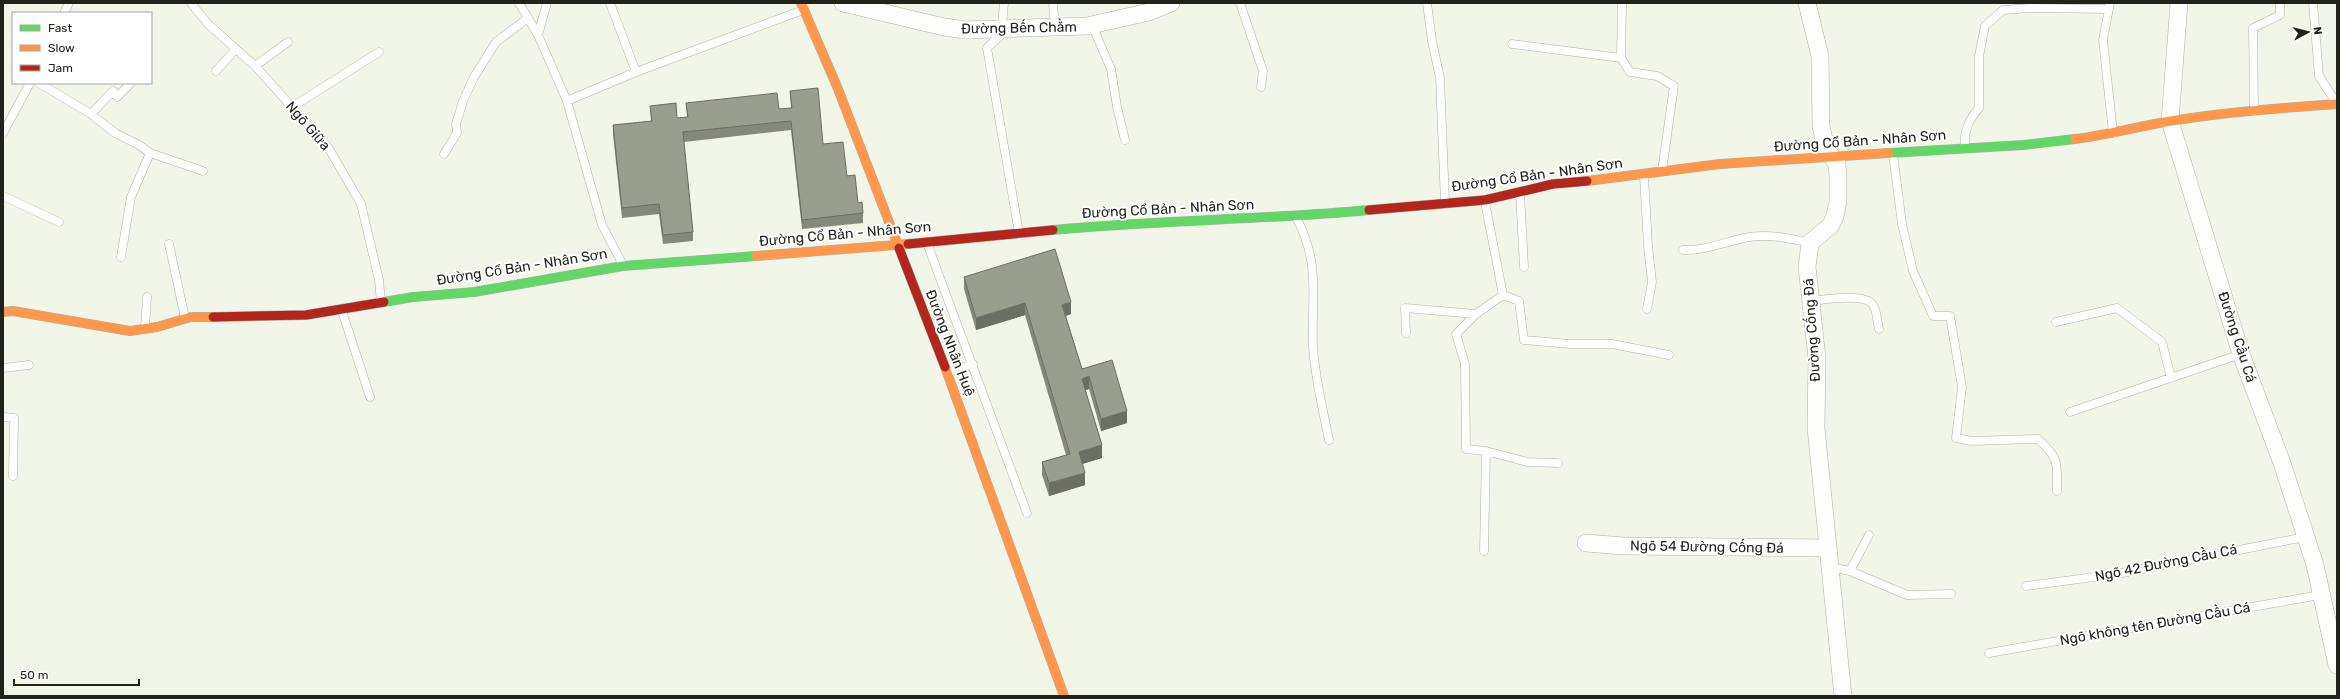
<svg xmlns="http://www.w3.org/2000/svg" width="2340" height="699" font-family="Rubik,sans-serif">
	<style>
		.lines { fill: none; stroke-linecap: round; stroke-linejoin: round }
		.lane-casing { stroke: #b0b4a9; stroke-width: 9 }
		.street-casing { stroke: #b0b4a9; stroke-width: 18 }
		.fast-casing { stroke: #b0b4a9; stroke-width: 10 }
		.slow-casing { stroke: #b0b4a9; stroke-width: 10 }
		.jam-casing { stroke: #b0b4a9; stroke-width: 10 }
		.lane { stroke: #fdfefc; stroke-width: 8 }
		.street { stroke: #fdfefc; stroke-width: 17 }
		.fast { stroke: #63d668; stroke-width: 9 }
		.slow { stroke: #ff974d; stroke-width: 9 }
		.jam { stroke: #b3261e; stroke-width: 9 }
		.wall { fill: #84897b }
		.shaded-wall { fill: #6b6f64 }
		.building { fill: #999f8f; stroke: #6b6f64 }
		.labels { text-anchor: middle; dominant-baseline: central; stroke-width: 4; stroke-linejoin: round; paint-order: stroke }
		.street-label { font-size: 14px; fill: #20231a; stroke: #fff }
	</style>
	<rect width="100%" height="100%" fill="#f1f6e9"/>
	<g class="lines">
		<defs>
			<path id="lane" d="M191,3L208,24L255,66L328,147L361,204L379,280L381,302
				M519,3L538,35L567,101L602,225L623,265
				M610,3L636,72
				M1004,3L1001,35L987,48L1019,233
				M1053,3L1055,28
				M1240,3L1263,71L1261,87
				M1427,3L1432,41L1440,78L1445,202
				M2110,3L2103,40L2113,133
				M2313,3L2319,76L2335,101
				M64,13L69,3
				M1092,25L1111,69L1117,107L1125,140
				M538,35L547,3
				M1512,44L1621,58L1630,72L1657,76L1674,86L1662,171
				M1621,58L1622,3
				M255,66L288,42
				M216,71L236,49
				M39,83L91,114L115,133L139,145L150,153L203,171
				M567,101L636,72L803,10
				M292,107L379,52
				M2254,110L2253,28L2280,15V3
				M91,114L113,91L117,97L131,83
				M3,133L30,83
				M1965,147C1964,130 1968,121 1979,108V56L1985,26L2003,10L2030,8L2109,9
				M444,154L457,133L456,124L463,101L474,77L496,42L528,18
				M1893,154L1902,224L1913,271L1933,316H1950L1962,387L1956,438L1972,441L2038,439C2060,459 2057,463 2057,491
				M1644,176L1648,246L1652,282L1647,309
				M1520,193L1524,267
				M3,196L59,222
				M1485,202L1503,295
				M1297,219C1321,265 1311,299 1313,347C1315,378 1323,410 1329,440
				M927,243L1027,513
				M169,244L185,318
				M1683,250C1706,251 1727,241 1749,237C1770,234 1789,238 1810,243
				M121,257L131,197L150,153
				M1503,295L1476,314L1456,334L1465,364L1466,449L1486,451L1527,462L1558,463
				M1503,295L1519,301L1524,340L1570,344H1612L1669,355
				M1810,301C1823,300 1865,292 1873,305C1877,310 1877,322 1879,329
				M342,311L370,397
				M2056,322L2117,308L2162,342L2171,378
				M145,328L147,297
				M1406,333L1405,308L1476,314
				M3,368L29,365
				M947,373L973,364
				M2070,412L2241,354
				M3,417L14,418L13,476
				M1484,551L1486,451
				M1829,567L1850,571L1907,595L1951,594
				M1850,571L1869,535
				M2026,586L2117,574L2305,537
				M1989,653L2320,595"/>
			<path id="street" d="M843,3L944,27L965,30L1087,26L1149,12L1171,3
				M1807,3L1820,56L1821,126L1826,148L1837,164L1838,177V202L1835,216L1831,225L1810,243L1807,267L1817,358L1816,428L1843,696
				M2179,3L2170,121L2241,354L2282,463L2315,565L2337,665
				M1586,543L1623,546L1827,548"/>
			<path id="fast" d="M1889,153L2023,145L2075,139
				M1053,230C1158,220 1264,220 1369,210
				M384,302L413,297L474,292L623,266L756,256"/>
			<path id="slow" d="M801,3L838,89L899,248
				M2075,139C2108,135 2139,126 2171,121C2226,112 2281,108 2337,104
				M1587,181L1720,164L1889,153
				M756,256L908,244
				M3,312L13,311L130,331L157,327L191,317H213
				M945,367L1064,696"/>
			<path id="jam" d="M1369,210L1485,200L1553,184L1587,181
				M908,244L1053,230
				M899,248L945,367
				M213,317L306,315L384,302"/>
		</defs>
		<use href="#lane" class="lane-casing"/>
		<use href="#street" class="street-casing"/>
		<use href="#fast" class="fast-casing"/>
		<use href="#slow" class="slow-casing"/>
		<use href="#jam" class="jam-casing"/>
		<use href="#lane" class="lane"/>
		<use href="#street" class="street"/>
		<use href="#fast" class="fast"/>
		<use href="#slow" class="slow"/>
		<use href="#jam" class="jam"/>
	</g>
	<path class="wall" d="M790,91L823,144L847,176L858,203L863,213V223L802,229L791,130L684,142L693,232V241L663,244L659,214L622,218L613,134V125L651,121L650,106L677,118L687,117L686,103L779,109L791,108Z
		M964,277L1071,314L1066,316L1082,369L1112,360L1127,423L1101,431L1089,389L1085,390L1102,458L1082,464L1085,485L1049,496L1042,475V462L1066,455L1025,315L976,330L964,289Z"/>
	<path class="shaded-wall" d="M1071,302V314L1062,317V305Z
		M1025,303V315L976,330V318Z
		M1089,376V389L1082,391V379Z
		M1127,411V423L1101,431V419Z
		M1102,445V458L1079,465V452Z
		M1085,473V485L1049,496V483Z"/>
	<path class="building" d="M818,88L823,144L843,142L847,176L855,175L858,203L862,202L863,213L802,220L791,121L683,132L693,232L663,235L659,204L622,208L613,125L652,121L650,106L676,103L677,118L688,117L686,103L777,93L779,109L792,108L790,91Z
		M1055,249L1071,302L1062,305L1082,369L1112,360L1127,411L1101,419L1089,376L1082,379L1102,445L1079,452L1085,473L1049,483L1042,462L1070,454L1025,303L976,318L964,277Z"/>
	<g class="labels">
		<g class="street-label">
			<text transform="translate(1019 28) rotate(-1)">Đường Bến Chằm</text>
			<text transform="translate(308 126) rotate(49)">Ngõ Giữa</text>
			<text transform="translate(1860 141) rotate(-4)">Đường Cổ Bản - Nhân Sơn</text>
			<text transform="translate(1537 175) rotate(-8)">Đường Cổ Bản - Nhân Sơn</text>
			<text transform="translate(1168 209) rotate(-3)">Đường Cổ Bản - Nhân Sơn</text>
			<text transform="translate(845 234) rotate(-5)">Đường Cổ Bản - Nhân Sơn</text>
			<text transform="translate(522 267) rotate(-9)">Đường Cổ Bản - Nhân Sơn</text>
			<text transform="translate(1812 330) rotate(-94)">Đường Cống Đá</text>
			<text transform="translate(2237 337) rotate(72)">Đường Cầu Cá</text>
			<text transform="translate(950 343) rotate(69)">Đường Nhân Huệ</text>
			<text transform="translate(1707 547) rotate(1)">Ngõ 54 Đường Cống Đá</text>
			<text transform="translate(2166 563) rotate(-11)">Ngõ 42 Đường Cầu Cá</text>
			<text transform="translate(2155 624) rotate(-10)">Ngõ không tên Đường Cầu Cá</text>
		</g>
	</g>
	<rect width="2340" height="699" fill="none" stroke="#20231a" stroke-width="8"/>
	<rect x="12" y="12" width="140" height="72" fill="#ffffff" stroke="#a6a7a3"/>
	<rect x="20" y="25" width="20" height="6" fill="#63d668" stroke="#a6a7a3"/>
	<text x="48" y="32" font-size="12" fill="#20231a">Fast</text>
	<rect x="20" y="45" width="20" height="6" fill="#ff974d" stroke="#a6a7a3"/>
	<text x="48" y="52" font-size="12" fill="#20231a">Slow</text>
	<rect x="20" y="65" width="20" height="6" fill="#b3261e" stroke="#a6a7a3"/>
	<text x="48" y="72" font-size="12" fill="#20231a">Jam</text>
	<g transform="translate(2308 32) rotate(83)" stroke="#ffffff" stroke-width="3" paint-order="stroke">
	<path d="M0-3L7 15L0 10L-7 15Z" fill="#20231a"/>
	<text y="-6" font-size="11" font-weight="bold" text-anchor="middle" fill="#20231a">N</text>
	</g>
	<path d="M14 679v6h125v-6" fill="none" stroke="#20231a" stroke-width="2"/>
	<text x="20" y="679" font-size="12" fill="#20231a" stroke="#ffffff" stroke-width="3" paint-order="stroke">50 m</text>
</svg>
